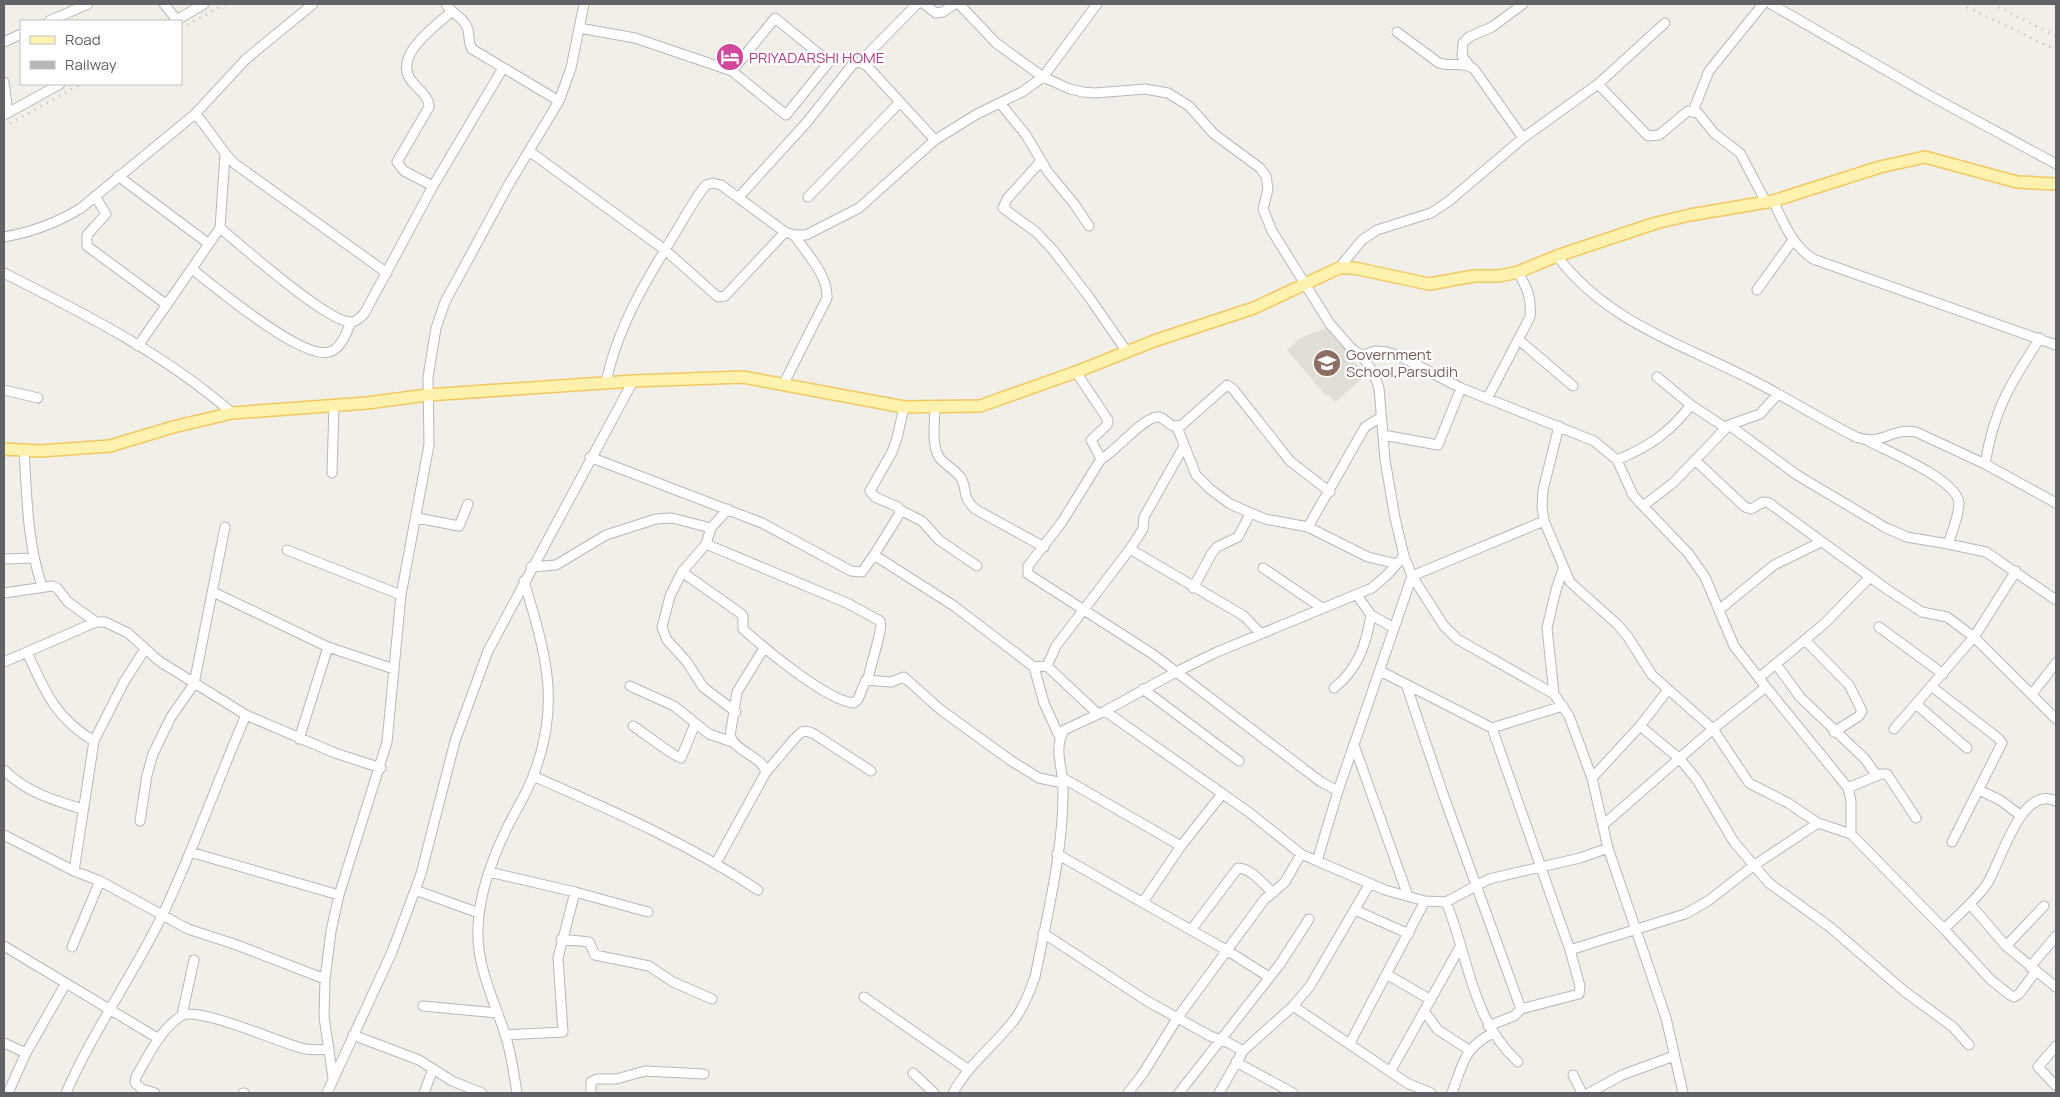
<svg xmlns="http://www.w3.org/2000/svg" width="2060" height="1097" font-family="Manrope,sans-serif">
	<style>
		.education { fill: #e1ded6 }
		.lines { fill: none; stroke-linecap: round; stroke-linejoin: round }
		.minor-casing { stroke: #b5b8bc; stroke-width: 11 }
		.major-casing { stroke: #f2c960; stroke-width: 14 }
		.minor { stroke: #fff; stroke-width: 9 }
		.major { stroke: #fff2af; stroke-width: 11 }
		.rail { stroke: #b6b7b8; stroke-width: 2.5; stroke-dasharray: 1 6; stroke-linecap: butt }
		.labels { text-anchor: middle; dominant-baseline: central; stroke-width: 4.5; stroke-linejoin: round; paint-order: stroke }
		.hotel-label { font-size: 15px; fill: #b23c85; stroke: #fff; text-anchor: start }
		.education-label { font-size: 15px; fill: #785e54; stroke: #fff; text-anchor: start }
	</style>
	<rect width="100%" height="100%" fill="#f1efe8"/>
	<path class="education" d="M1329,327L1365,376L1335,402L1329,395L1326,396L1287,350L1300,338Z"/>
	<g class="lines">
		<defs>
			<path id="minor" d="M164,4L177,20
				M446,4C451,13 461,16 466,25C471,33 467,42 472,49L559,101
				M924,4L936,13L943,12L955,4
				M1097,4L1043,77L1070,89L1083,92L1095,93L1145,89L1168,93L1189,106L1214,134L1260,168L1266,176L1268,189L1263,209L1272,231L1330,324L1352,349L1362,356L1374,374L1379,388L1385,460L1395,518L1404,556L1412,576L1444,626L1457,639L1554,694L1569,716L1592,778L1608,848L1666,1018L1683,1093
				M1771,4L1929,95L2056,164
				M49,21L88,4
				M175,21L204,4
				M579,28L635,38L732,71L775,18L829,62L786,115L732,71
				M1397,32L1439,63C1451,67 1463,61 1474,69L1523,138
				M4,42L21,34
				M860,62L917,4
				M1469,65L1462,56L1463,43L1469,37L1492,27L1523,4
				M4,82L8,113
				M1598,84L1648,136L1659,135L1688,111L1698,113L1714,133L1740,153L1766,202
				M1000,103L1026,135L1048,172L1075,205L1089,226
				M1693,111L1709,71L1763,4
				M195,114C210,129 219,149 235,164L387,273
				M4,115L60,84
				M529,151L665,250L718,297L725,296L785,232
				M1041,161L1007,199L1003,208L1036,232L1053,250L1089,297L1127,352
				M118,176L209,244
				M433,186L404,171L397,162L429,107C429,97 421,92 415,85C388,59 433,28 451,12
				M95,196L106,214L87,235V246L167,305
				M739,197L807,122L853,64L860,62L867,66L935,140
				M808,197L899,103
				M1773,201C1784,223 1792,245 1813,259L2056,345
				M220,228C242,246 328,323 351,322C357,322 360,317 364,314L433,186L503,68
				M4,237C32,232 57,223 81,208L195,114L246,59L313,4
				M1557,256C1607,322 1679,343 1750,379C1786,397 1820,419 1856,437C1883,447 1890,427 1916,432L1985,464L2056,503
				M1339,268L1362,240L1377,230L1431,213L1449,201L1523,138L1598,84L1665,23
				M192,269C215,287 302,360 329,352C341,349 347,332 351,322
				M4,273C83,313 165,354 232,413
				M1757,290L1793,240
				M1519,340L1573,386
				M138,346L220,228L225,155
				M1362,356L1375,351L1387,352L1401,357L1461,388L1594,441L1617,460L1633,495L1643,506L1673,483L1729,425L1760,414L1778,394
				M1076,372L1108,420L1107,425L1091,440L1101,459L1062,522L1028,566V574L1154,655L1321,782L1338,791
				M1657,377L1691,405L1726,428
				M606,383C617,327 648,277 677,230C686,215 695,198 706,185L713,183L721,185L785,232L794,235H806L859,208L935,140L977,114L1022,92L1043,77L996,43L959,4
				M783,385L827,298C828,275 807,254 794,235
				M4,390L38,398
				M1487,399L1530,317C1532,298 1527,288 1518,272
				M935,406C935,421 931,444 939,457C944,465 955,469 961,478C968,490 961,496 975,509L1044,547
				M904,407L897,438L892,452L870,491L875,497L898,507L900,513L874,555L954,606L1034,667L1047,666L1098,714
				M1729,425L1797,475L1886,528L1907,537L1948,544
				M1559,426L1543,490L1542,507L1544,521L1570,582L1618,625L1628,637L1652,675L1713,729L1749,783L1788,803L1818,823L1851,834
				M1177,427L1196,475L1210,489L1230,504L1265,519L1308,527L1368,557L1397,564
				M1383,435L1438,445L1461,388
				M1868,441C1887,451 1958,480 1959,503C1959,516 1952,532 1948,544L1986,552L2056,600
				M24,450C27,497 27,542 42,586
				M590,457L762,523L851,571L862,572L874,555
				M1101,459C1115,453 1144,415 1159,417C1164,418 1168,424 1173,426L1182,425L1227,385L1233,389L1290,461L1330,492
				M1617,460C1650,446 1668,434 1691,405
				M1696,461L1745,507L1751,509L1763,502L1769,503L1888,590L1922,612L1947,617L1974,637L2056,719
				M1985,464C1994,409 2010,384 2040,338
				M332,473L334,405
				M900,510L922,521L939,540L977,566
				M417,518L459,526L468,504
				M1308,527L1365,427L1381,417
				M711,528L706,544L682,572L670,596L662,627L667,640L687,662L703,687L736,712
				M706,544L849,604L880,621C884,628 869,668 868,680
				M1130,549L1143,529L1144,517L1184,446
				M287,550L401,595
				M4,559L33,558
				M531,567L556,565L606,535L656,519L672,518L711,528L728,509
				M1263,568L1322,608
				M682,572L740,613L743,616V629C764,648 827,701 854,703L858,699L866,680L891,682L904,677L941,710L1010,760L1039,778L1063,783
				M1193,588L1212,553L1217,547L1238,537L1250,514
				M213,592L328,647L394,669
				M4,593L52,586L57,588L68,602L96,622
				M1357,595L1371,615L1394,628
				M1719,610L1774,565L1821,542
				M1879,627L1943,674
				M1805,640L1849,685L1862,711L1859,716L1834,732
				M27,652C44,690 56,719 94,741
				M4,662L96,622H105L128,633L159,661L246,715L335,753L381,768
				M1776,664L1800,697L1865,759L1877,776
				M1047,666L1056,646L1130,549L1244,616L1260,633
				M1034,667L1044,703L1060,738
				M1380,671L1492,728L1570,950L1685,914L1708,901L1753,866L1818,823
				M1760,677L1824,624L1869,578
				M1406,684L1443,794L1521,1009
				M630,686L674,706L709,734L732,742
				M1931,686L1998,738L2002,743L1952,842
				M1766,687L1848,788L1851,801V834L1944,929C1958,915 1975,901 1987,884C2001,862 2021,784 2056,801
				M1334,688C1358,669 1366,645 1371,615
				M1143,689L1239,761
				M1554,694L1547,628L1556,590L1563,569
				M2032,694L2056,663
				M1916,704L1967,748
				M1105,711L1176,672L1217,652L1372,588L1387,575L1404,556
				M633,726C643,732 674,757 681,758L695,724
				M1640,726L1680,759L1697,780L1734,842L1769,883L1830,927L1904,991L1953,1027L1969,1045
				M1492,728L1563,706
				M1894,729L1974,637L2016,571
				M299,739L328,647
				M1354,745L1408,896
				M4,770C26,792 53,800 82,809
				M766,772C774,764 796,735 802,732C807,730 810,732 814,734L871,771
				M533,776C611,810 687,843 758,890
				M1063,778L1181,846L1143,902
				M1592,778L1640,726L1667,691
				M1848,788L1881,774H1887L1916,818
				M1979,790L2000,800L2020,815
				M140,821L147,775L153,754L171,717L194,684L225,527
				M1603,825L1713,729L1766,687L1734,646L1705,577L1688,553L1643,506
				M4,835L74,871L100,881L188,929L237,945L325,979
				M1181,846L1222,794
				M190,852L339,895
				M1057,854L1228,951L1269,977
				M1317,861L1385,890L1425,901L1446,902L1489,879L1580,858L1608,848
				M716,863L766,772C764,758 736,752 730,736L737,692L764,648
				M74,871L94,741L124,682L145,649
				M489,872L575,892L648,912
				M415,890L479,913
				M1446,902C1469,957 1471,1019 1518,1062
				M1970,904L2006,946L2056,987
				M1355,910L1409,934
				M1944,929L1991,980L2010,995L2014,997L2019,994L2036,971
				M1191,930L1238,868C1251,868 1263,884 1273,893
				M1043,933L1147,1001L1210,1036L1229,1043L1243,1051
				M561,939L589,942L595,955L649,966L673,982L712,999
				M4,946L159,1039
				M2006,946L2044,906
				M72,947L100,881
				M2030,967L2056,936
				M1388,975L1431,1000
				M864,997L969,1070
				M423,1006L497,1013
				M1293,1006L1407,1083L1431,1093
				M1424,1011L1438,1030L1469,1050
				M182,1015L194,960
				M1488,1026L1514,1016L1521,1009L1579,994L1580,986L1570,950
				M353,1035L419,1060L452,1081L482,1093
				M505,1035L563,1032L558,958L575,892
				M4,1043L26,1053L8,1093
				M1350,1043L1425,901
				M2056,1046L2038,1067L2056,1086
				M26,1053L66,983
				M1236,1062L1293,1093
				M1390,1072L1460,947
				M913,1073L934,1093
				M1573,1075L1582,1093
				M333,1078L324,1017L325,979L331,931L339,895L387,742L401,595L429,445L428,377L436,328L445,302L509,184L559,101L571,68L584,4
				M66,1093C93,1031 132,977 162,916C193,851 217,782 246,715
				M155,1093L142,1089L135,1083L136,1077C148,1056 160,1030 181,1016C197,1005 282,1044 305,1049C313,1050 320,1050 328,1049
				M243,1093H244
				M327,1093L392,952L421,874L455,741L488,651L633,381
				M424,1093L433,1069
				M517,1093C514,1073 511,1053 505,1034C494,1000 476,965 478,928C479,892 493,856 509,824C517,808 527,793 533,776C562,703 545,652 524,581
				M591,1093V1082L597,1079H616L645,1071L704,1074
				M953,1093C969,1063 998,1043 1017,1016C1025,1004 1030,991 1035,977C1047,916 1064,849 1063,787C1063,767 1053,750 1064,730L1105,711L1250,813L1301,854L1317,861L1338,791L1412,576L1544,521
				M1128,1093L1144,1072L1178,1017L1264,900L1285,882L1301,854
				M1179,1093L1280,964L1309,919
				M1219,1093L1243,1051L1293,1006L1310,986L1369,885
				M1452,1093C1462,1066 1464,1047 1493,1033
				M1589,1093L1622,1075L1674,1056"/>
			<path id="major" d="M4,449L40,451L110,446L173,427L232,413L367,403L427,395L633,381L743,377L904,407L980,406L1076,372L1154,341L1254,308L1339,268H1354L1429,284L1474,276H1499L1518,272L1557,256L1656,223L1690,215L1773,201L1880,167L1925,157L2017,182L2056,184"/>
		</defs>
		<use href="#minor" class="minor-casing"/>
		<use href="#major" class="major-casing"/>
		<use href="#minor" class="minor"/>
		<use href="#major" class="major"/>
		<path class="rail" d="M1961,4L2056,50
			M1992,4L2056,36
			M181,28L226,4
			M4,127L81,84"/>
	</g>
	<defs>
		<symbol id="hotel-disc" viewBox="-11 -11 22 22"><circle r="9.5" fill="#d1479c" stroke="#fff"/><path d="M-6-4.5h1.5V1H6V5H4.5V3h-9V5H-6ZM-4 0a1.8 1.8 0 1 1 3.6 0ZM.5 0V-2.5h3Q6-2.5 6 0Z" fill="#fff"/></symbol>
		<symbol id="school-disc" viewBox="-11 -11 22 22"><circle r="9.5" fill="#8d6e63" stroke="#fff"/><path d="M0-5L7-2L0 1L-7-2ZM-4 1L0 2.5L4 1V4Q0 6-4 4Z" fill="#fff"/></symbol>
	</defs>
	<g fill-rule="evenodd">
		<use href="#hotel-disc" x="714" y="41" width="32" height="32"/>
		<use href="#school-disc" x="1311" y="347" width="32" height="32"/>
	</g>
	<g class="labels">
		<g class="hotel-label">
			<text x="749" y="57">PRIYADARSHI HOME</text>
		</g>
		<g class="education-label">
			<text x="1346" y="354">Government<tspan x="1346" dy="17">School,Parsudih</tspan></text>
		</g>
	</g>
	<rect width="2060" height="1097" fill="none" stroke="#5f6368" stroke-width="10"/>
	<rect x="20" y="20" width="162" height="65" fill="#ffffff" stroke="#bfc1c3"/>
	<rect x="30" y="36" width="25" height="8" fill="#fff2af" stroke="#bfc1c3"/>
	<text x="65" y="45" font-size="15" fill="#5f6368">Road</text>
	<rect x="30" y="61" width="25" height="8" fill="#b6b7b8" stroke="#bfc1c3"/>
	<text x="65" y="70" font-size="15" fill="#5f6368">Railway</text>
</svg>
